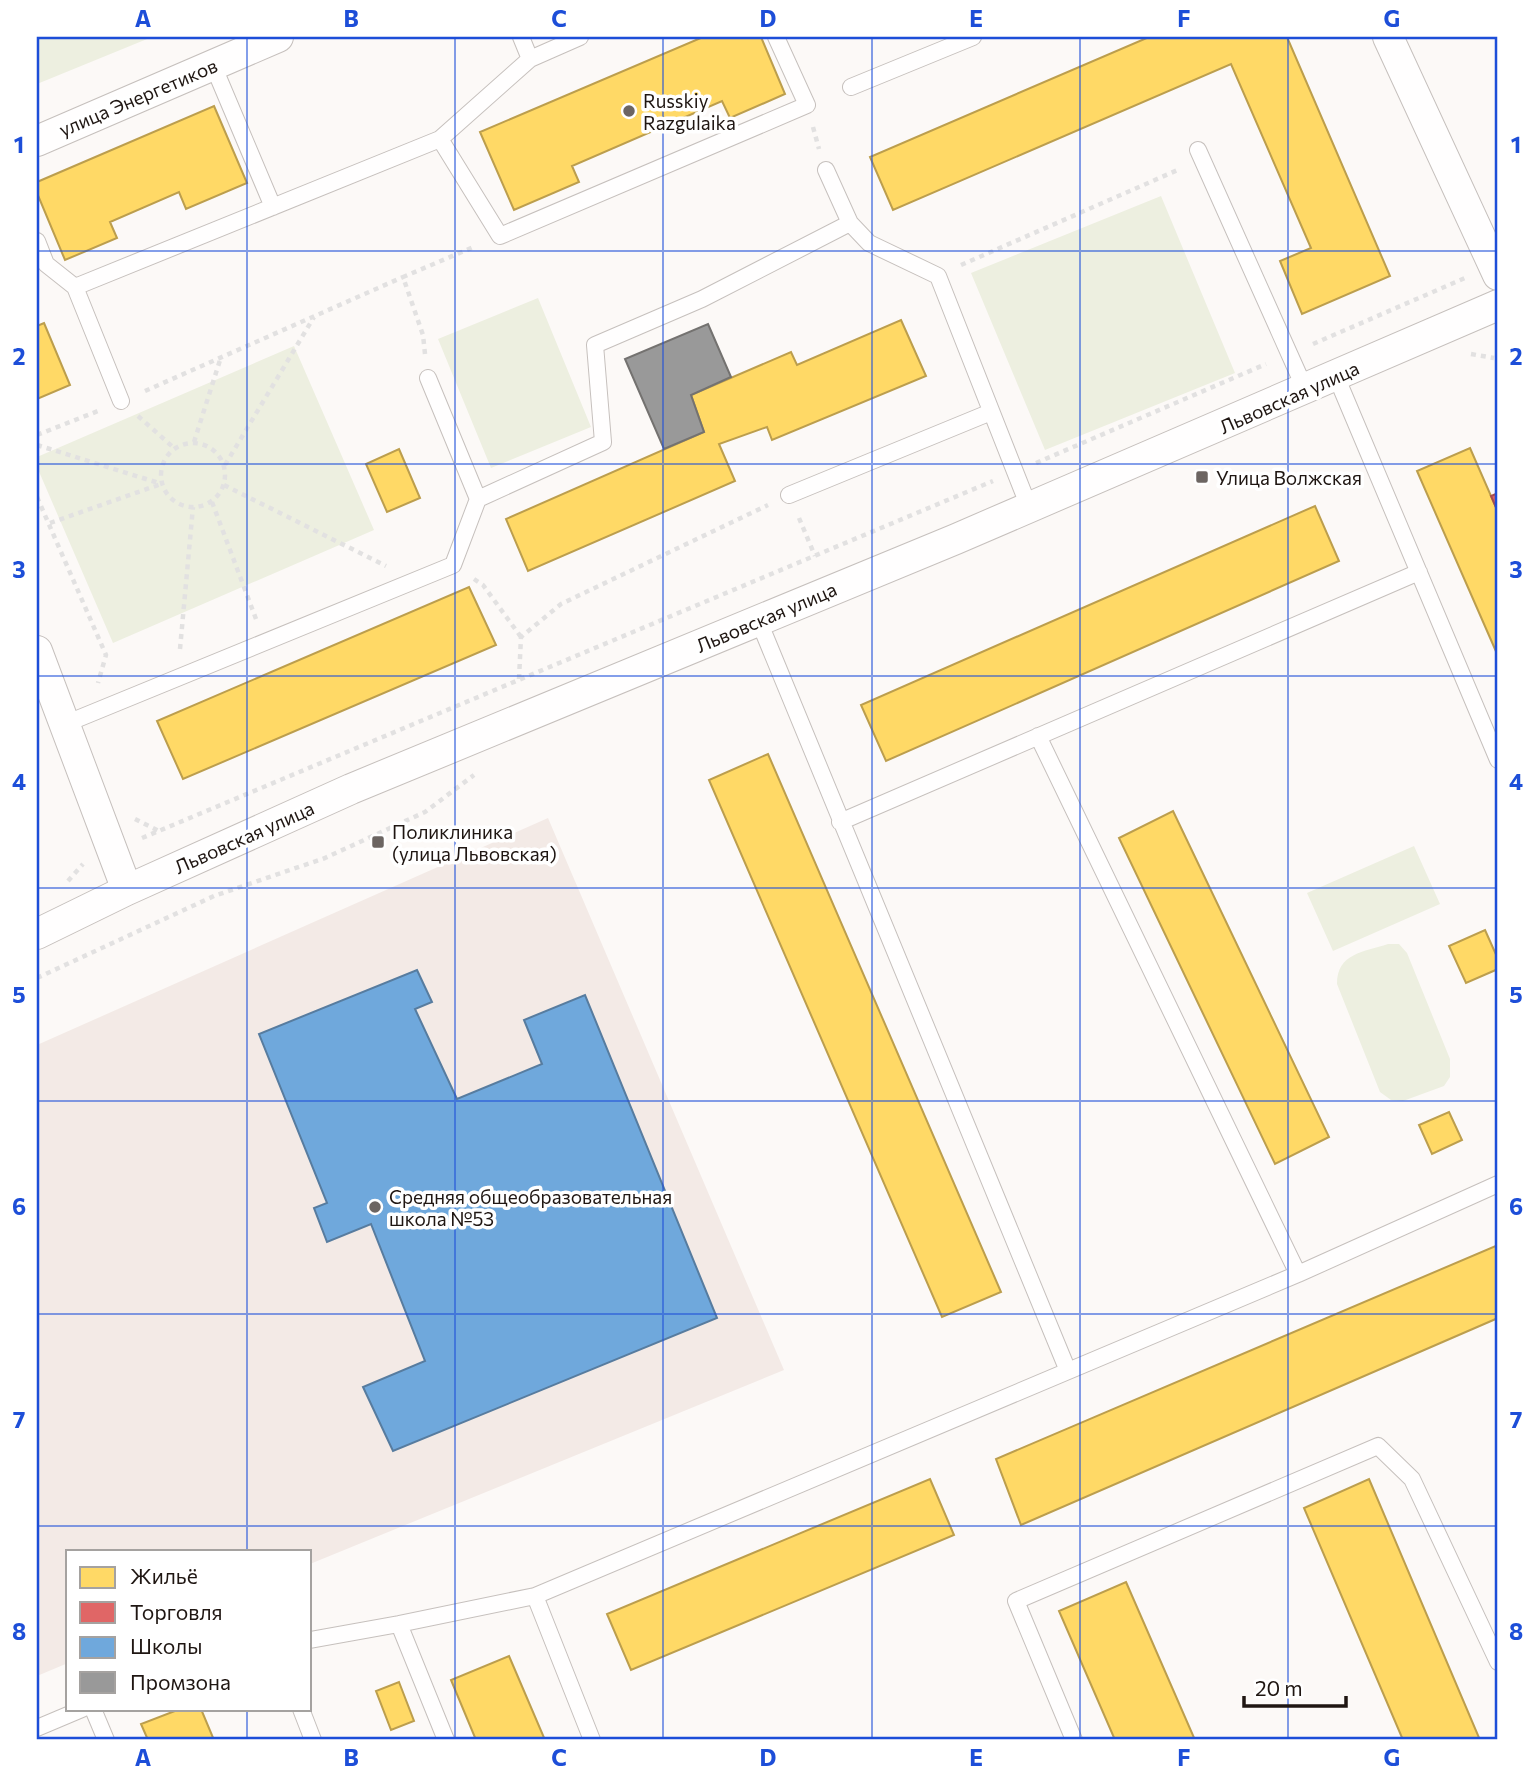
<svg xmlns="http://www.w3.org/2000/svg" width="1535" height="1777" font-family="Commissioner,sans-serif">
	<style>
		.built { fill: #f3eae6 }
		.green { fill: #edefe0 }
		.homes { fill: #ffd966; stroke: #bc9e4d; stroke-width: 2 }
		.shops { fill: #e06666; stroke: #a64e4d; stroke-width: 2 }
		.schools { fill: #6fa8dc; stroke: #577c9f; stroke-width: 2 }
		.industry { fill: #999; stroke: #747270; stroke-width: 2 }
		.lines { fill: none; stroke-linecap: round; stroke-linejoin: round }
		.service-casing { stroke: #c6c0bd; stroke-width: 18 }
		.minor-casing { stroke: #c6c0bd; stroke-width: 32 }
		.path { stroke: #e2e1e1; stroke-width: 4.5; stroke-dasharray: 5 5; stroke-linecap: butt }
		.service { stroke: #fffefe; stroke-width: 16 }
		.minor { stroke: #fffefe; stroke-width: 30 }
		.grid { fill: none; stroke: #1d4ed8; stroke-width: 2; stroke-opacity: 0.55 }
		.poi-dot { fill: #6c6562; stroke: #fff; stroke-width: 2.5 }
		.labels { text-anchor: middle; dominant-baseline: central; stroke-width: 7; stroke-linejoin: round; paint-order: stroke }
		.street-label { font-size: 19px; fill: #1f1612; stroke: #fff }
		.poi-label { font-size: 19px; fill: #1f1612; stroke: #fff; text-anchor: start }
		.neatline { fill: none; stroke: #1d4ed8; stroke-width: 2.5 }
		.grid-label { font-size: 23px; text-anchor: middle; font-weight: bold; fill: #1d4ed8 }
	</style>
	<rect width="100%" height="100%" fill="#fcf9f7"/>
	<path class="built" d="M548,818L784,1370L310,1564V1551H68V1663L37,1676V1045Z"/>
	<path class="green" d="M37,37H152L37,84Z
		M1161,196L1235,373L1045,450L971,273Z
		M538,298L591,427L491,468L438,339Z
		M294,346L374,530L113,643L37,467V457Z
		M1414,846L1440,904L1333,951L1307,893Z
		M1388,944H1399L1407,953L1450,1059V1077L1444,1086L1403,1101L1391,1100L1380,1092L1337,984C1337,953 1364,952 1388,944Z"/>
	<path class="homes" d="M703,37H761L785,94L730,118L722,101L572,166L579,182L514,210L480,132Z
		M1149,37H1287L1390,276L1302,314L1280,261L1311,248L1231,64L893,210L870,157Z
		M214,106L247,183L186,209L179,192L110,222L117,238L65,260L37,193V182Z
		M901,320L926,376L772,440L767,427L719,444L735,481L528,571L506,519L704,432L691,395L791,352L797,365Z
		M44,323L70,385L37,399V326Z
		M1470,448L1498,512V656L1417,471Z
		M399,449L420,498L387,512L366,464Z
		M1315,506L1339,561L886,761L861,705Z
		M469,587L496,645L183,779L157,721Z
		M768,754L1001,1292L942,1317L709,780Z
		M1173,811L1329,1137L1275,1164L1119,838Z
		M1485,930L1498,959V969L1466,983L1449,946Z
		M1449,1112L1462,1140L1432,1154L1419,1125Z
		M1498,1245V1318L1021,1525L996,1459Z
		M930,1479L954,1535L631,1670L607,1614Z
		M1369,1479L1480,1740H1403L1304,1508Z
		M1126,1582L1195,1740H1115L1059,1611Z
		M509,1656L545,1740H476L451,1680Z
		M399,1682L414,1721L391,1730L376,1691Z
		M180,1709H201L214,1740H148L141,1724Z"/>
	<path class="shops" d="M1498,493V512L1491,496Z"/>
	<path class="schools" d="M417,970L432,1002L415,1009L457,1099L542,1064L524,1020L585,995L717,1318L393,1451L363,1387L425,1361L371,1224L327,1242L314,1208L327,1203L259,1034Z"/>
	<path class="industry" d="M708,324L731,377L691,395L704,432L664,449L625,359Z"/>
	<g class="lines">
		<defs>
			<path id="service" d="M530,59L580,37
				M213,65L273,207
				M851,87L973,37
				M440,139L500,236L807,105L776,37
				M1198,150L1305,389
				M826,170L850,223
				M37,241L46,264L75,287
				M1336,376L1498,760
				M428,378L478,499
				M121,401L75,287L440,139L530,59L521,37
				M789,495L991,412
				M758,619L1068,1371
				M65,724L453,565L478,499L603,442L595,345L702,299L850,223L869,243L938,276L1029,507
				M1038,736L1298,1274
				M840,822L1419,572
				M535,1596L592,1740
				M399,1624L446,1740
				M310,1640L399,1624L535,1596L1298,1274L1498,1184
				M93,1709L106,1740
				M301,1709L313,1740
				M37,1728L82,1709
				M1074,1740L1016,1601L1378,1446L1412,1479L1498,1662"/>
			<path id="minor" d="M1388,37L1498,275
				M37,141L278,37
				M37,651L127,890
				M37,934L127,890L351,789L956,539L1498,305"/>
		</defs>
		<use href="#service" class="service-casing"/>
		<use href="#minor" class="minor-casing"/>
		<path class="path" d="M813,127L819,149
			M961,265L1180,169
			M1313,344L1465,278
			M425,354L423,335L403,277L476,246
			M1471,354L1494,358
			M145,391L403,277
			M138,416L174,448
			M37,435L98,411
			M194,442L221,357
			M161 475a32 32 0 1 1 64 0a32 32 0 1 1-64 0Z
			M37,445L162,484
			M1036,463L1266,364
			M225,465L314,317
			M224,485L386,566
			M37,497L106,655L98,683
			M212,502L256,619
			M799,518L815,556
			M50,523L161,484
			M474,579L483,585L521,637
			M180,649L193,507
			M519,679L521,637L561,604L768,505
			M135,819L159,831
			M142,838L993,481
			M68,881L83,864
			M37,978L214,896L325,858L425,812L474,775"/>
		<use href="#service" class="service"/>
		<use href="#minor" class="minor"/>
	</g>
	<path class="grid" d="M247,37V1551M455,37V1740M663,37V1740M872,37V1740M1080,37V1740M1288,37V1740M37,251H1498M37,464H1498M37,676H1498M37,888H1498M37,1101H1498M37,1314H1498M37,1526H1498M247,1709V1740"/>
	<g class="poi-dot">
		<circle cx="629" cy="111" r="7"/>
		<rect x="1195" y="470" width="14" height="14" rx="3.5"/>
		<rect x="371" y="835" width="14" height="14" rx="3.5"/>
		<circle cx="375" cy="1207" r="7"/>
	</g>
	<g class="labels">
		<g class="street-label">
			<text transform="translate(138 97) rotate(-23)">улица Энергетиков</text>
			<text transform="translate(1289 397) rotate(-24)">Львовская улица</text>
			<text transform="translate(766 617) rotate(-23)">Львовская улица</text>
			<text transform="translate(244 837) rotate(-24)">Львовская улица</text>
		</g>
		<g class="poi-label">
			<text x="643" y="100">Russkiy<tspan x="643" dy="22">Razgulaika</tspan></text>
			<text x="1216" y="477">Улица Волжская</text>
			<text x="392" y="831">Поликлиника<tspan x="392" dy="22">(улица Львовская)</tspan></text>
			<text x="389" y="1196">Средняя общеобразовательная<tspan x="389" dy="22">школа №53</tspan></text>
		</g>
	</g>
	<rect width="1535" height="1777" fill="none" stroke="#ffffff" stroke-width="77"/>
	<rect x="66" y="1550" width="245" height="161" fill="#ffffff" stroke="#a5a2a0" stroke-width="2"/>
	<rect x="80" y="1567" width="35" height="21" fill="#ffd966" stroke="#a5a2a0" stroke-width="2"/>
	<text x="130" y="1584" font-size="21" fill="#1f1612">Жильё</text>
	<rect x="80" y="1602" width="35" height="21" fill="#e06666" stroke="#a5a2a0" stroke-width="2"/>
	<text x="130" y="1620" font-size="21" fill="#1f1612">Торговля</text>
	<rect x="80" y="1637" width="35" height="21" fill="#6fa8dc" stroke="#a5a2a0" stroke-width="2"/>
	<text x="130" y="1654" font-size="21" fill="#1f1612">Школы</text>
	<rect x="80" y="1672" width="35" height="21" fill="#999999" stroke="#a5a2a0" stroke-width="2"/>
	<text x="130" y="1690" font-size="21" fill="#1f1612">Промзона</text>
	<path d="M1244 1696v10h102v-10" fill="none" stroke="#1f1612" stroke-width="3.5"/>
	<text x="1255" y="1696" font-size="21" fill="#1f1612" stroke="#ffffff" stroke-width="5" paint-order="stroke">20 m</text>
	<rect x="38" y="38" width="1458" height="1700" class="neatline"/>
	<g class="grid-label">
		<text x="143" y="27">A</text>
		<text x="351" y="27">B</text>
		<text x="559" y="27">C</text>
		<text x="768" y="27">D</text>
		<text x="976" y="27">E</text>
		<text x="1184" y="27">F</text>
		<text x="1392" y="27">G</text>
		<text x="19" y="153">1</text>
		<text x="1516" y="153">1</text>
		<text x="19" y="365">2</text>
		<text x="1516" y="365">2</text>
		<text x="19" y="578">3</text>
		<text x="1516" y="578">3</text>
		<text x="19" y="790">4</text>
		<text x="1516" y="790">4</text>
		<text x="19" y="1003">5</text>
		<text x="1516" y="1003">5</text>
		<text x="19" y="1215">6</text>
		<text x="1516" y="1215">6</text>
		<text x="19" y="1428">7</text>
		<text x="1516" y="1428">7</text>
		<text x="19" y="1640">8</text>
		<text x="1516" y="1640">8</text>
		<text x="143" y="1766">A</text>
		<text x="351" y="1766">B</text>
		<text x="559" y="1766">C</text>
		<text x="768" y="1766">D</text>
		<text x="976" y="1766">E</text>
		<text x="1184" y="1766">F</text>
		<text x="1392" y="1766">G</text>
	</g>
</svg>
